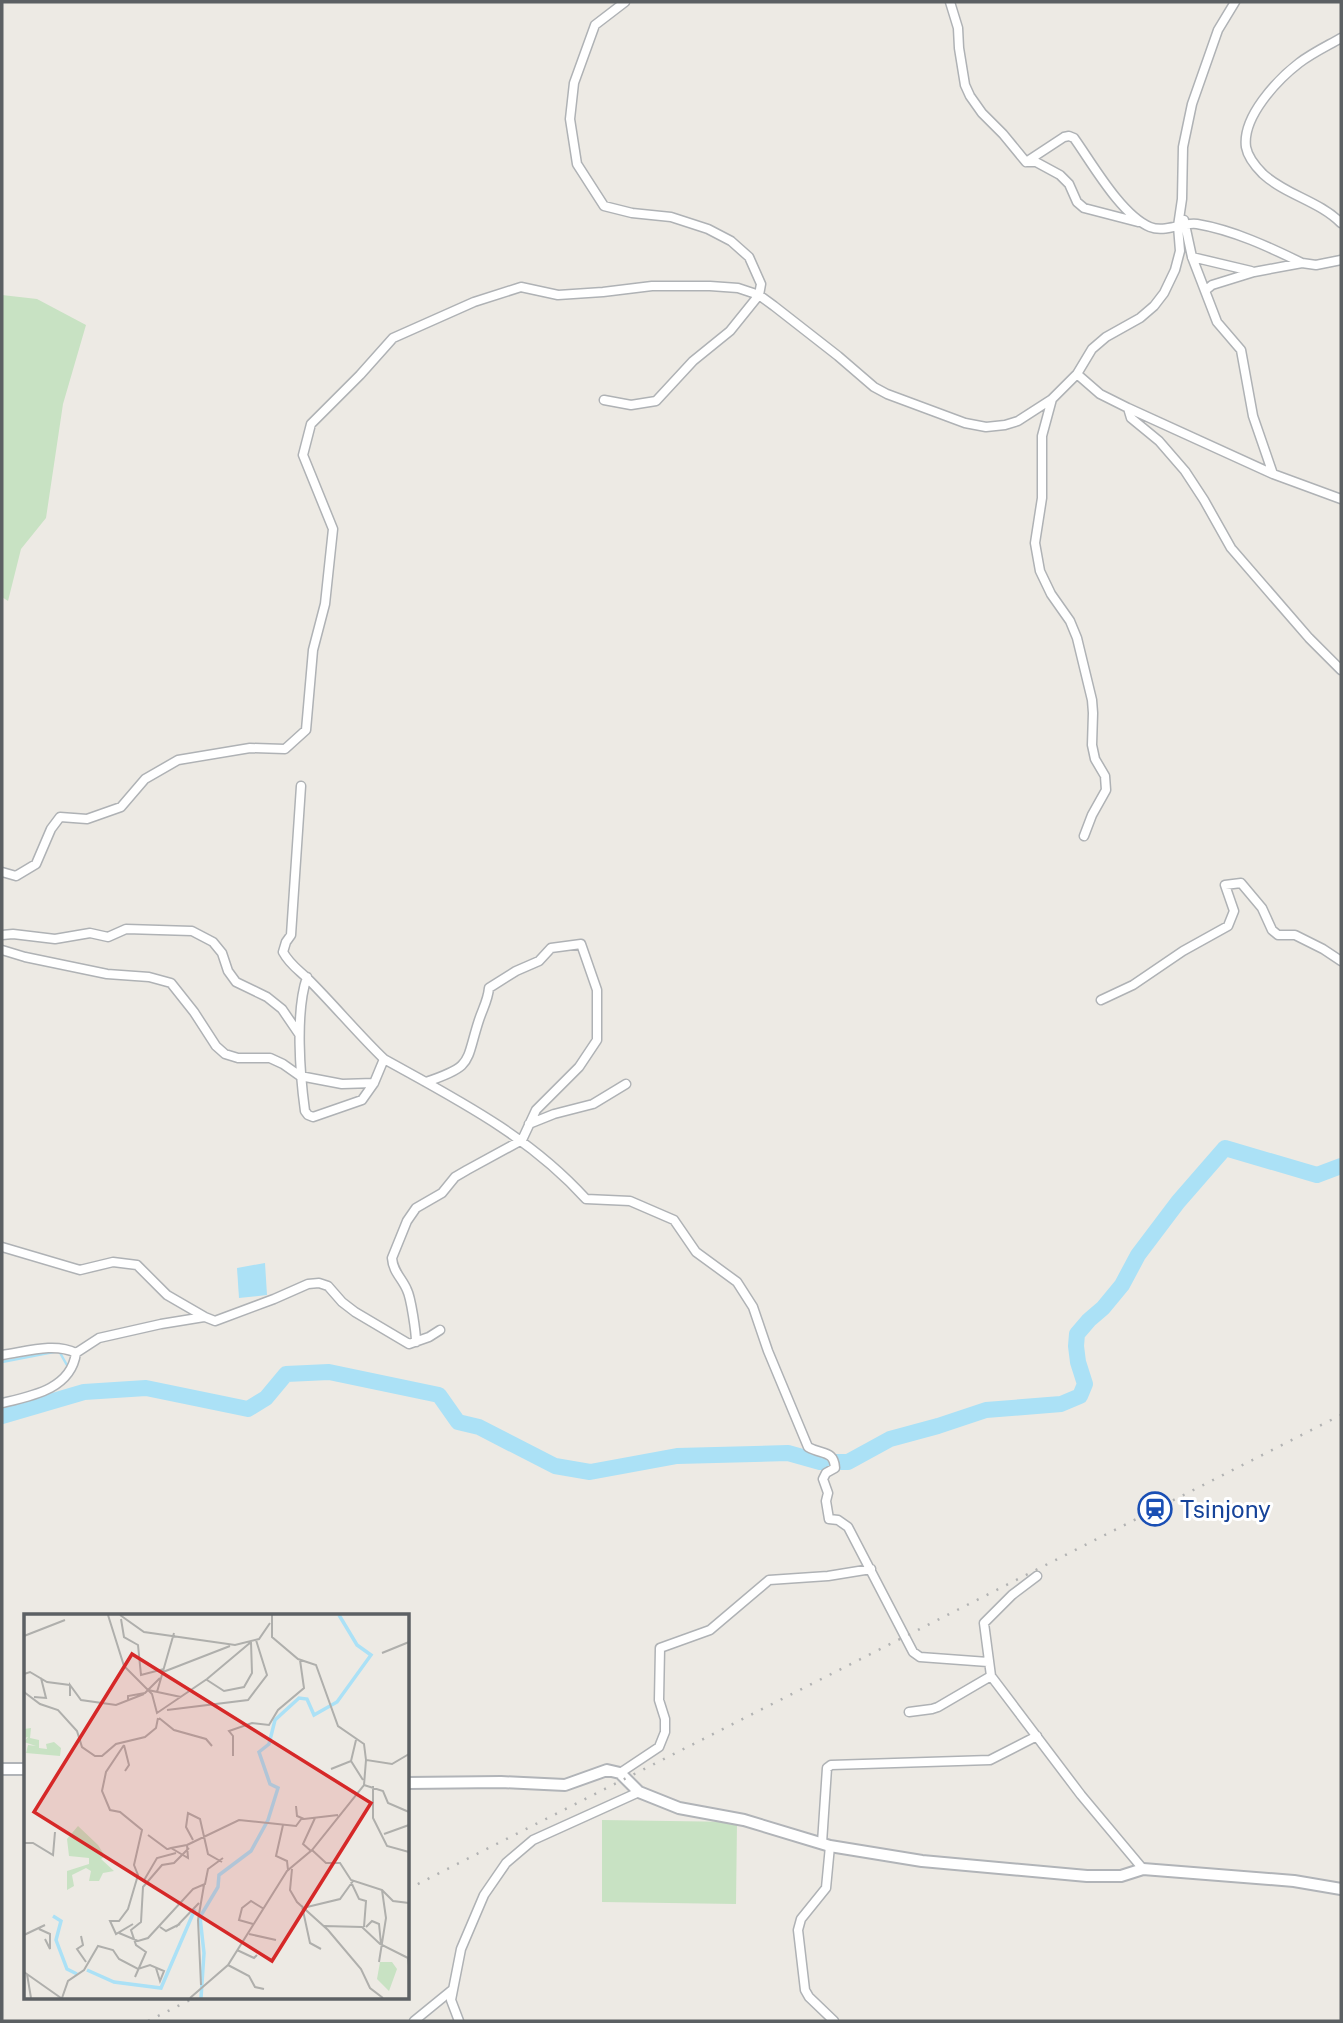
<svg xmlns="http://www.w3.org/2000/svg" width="1343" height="2023" font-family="'Public Sans',sans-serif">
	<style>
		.green { fill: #c8e2c3 }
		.water { fill: #abe1f6 }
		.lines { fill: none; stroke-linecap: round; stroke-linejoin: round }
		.stream { stroke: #abe1f6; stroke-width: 2.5 }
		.river { stroke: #abe1f6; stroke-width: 16 }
		.street-casing { stroke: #afb2b5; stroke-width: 11 }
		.secondary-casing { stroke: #b1b4b8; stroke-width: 14 }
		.street { stroke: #fff; stroke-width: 8 }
		.secondary { stroke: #fff; stroke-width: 10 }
		.rail { stroke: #b2b3b3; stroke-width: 2.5; stroke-dasharray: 2 9; stroke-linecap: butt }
		.labels { text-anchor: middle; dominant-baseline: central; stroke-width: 6; stroke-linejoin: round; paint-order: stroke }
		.transit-label { font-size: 24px; fill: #164399; stroke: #fff; text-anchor: start }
		.inset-river { fill: none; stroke: #abe1f6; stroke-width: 3.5 }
		.inset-road { fill: none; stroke: #afafac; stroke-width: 2 }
		.view { fill: #d62828; fill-opacity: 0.15; stroke: #d62828; stroke-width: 3.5 }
		.inset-edge { fill: none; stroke: #5c6063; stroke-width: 3.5 }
	</style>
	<rect width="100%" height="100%" fill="#edeae4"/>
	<path class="green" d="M2,295L37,299L86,325L63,404L46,518L21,549L8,601L2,597Z
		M602,1820L737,1822L736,1904L602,1902Z"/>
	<path class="water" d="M265,1263L267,1295L239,1298L237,1268Z"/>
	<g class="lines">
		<path class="stream" d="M2,1362L59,1351L68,1367"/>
		<path class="river" d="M2,1416L84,1392L146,1388L248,1409L266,1398L286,1374L329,1372L439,1395L458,1422L479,1427L555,1466L590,1472L677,1456L788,1453L820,1462H848L890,1439L938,1426L986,1410L1061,1404L1080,1396L1085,1384L1078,1362L1076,1346L1077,1334L1089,1320L1103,1308L1122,1285L1138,1255L1178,1202L1225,1148L1317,1175L1341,1166"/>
		<defs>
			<path id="street" d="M950,2L958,28L959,48L965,85L970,96L982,113L1003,134L1026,162H1036L1060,175L1069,184L1077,202L1084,208L1138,222
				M1235,2L1218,30L1192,104L1183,147L1182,199L1178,226L1180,251L1175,270L1164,293L1154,306L1140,318L1106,337L1092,349L1077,374L1100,394L1128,408L1273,474L1341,499
				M1341,38C1327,46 1312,53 1299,63C1277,80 1242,117 1246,147C1248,158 1256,167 1263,174C1286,195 1319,201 1341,223
				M1026,162L1064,137L1069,136L1074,138C1092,163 1121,215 1150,227C1165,233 1181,222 1197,224C1233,230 1269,247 1302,263
				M1184,220L1192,257L1217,322L1241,350L1253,416L1273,474
				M1192,257L1251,271
				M1206,290L1212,285L1254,272L1302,263L1316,265L1341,260
				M1077,374L1052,399L1042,436V498L1035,543L1040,571L1051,594L1070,621L1077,638L1092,700L1093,713L1092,745L1095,759L1105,776L1106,790L1092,815L1084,836
				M604,400L631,405L656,401L693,361L730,331L759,295L761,284L749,257L731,241L708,229L671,217L632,213L604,206L577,164L570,119L574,83L595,25L625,2
				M1128,408L1131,418L1159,441L1185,471L1204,500L1231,548L1309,638L1341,670
				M301,786L291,935L286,942L283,952C290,965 299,970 309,980C335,1006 358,1034 384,1059L374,1083L362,1100L313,1117L308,1115L305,1111C300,1075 295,1012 307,977
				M2,872L16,876L36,864L51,829L60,817L87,819L121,807L145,779L178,760L250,748L285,749L306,730L313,650L325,604L333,529L303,455L311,424L360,375L393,338L474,302L521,287L558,295L603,292L652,286H710L738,288L759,295L774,306L838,356L874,387L887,394L965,423L986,427L1005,425L1018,421L1052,399
				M2,935L13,934L55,939L90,933L108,937L126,929L192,931L213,942L222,953L228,971L236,982L267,997L282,1009L299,1034
				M2,950L25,957L107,974L149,977L171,983L194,1012L216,1046L225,1054L238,1058H270L283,1064L300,1076L342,1084L374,1083
				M1101,1000L1133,985L1183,951L1228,926L1234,911L1225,885L1241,883L1262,908L1272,930L1278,935H1295L1323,949L1341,961
				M384,1059C458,1100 529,1136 586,1199L630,1201L674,1220L696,1252L737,1282L753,1307L768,1351L808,1447C822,1455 834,1450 835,1468L826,1473L823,1479L828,1493L826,1501L829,1519L838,1520L848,1527L913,1652L920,1657L988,1662
				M529,1124L554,1114L593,1104L626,1084
				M2,1247L80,1270L113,1262L137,1265L167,1295L205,1317L215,1321L274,1299L308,1284L319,1283L328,1286L342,1302L355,1312L409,1344L429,1337L440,1330
				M416,1342C416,1332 411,1298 407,1290C402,1278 393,1272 392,1258L407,1221L416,1208L442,1193L455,1177L467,1170L522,1140L536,1110L579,1067L597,1040V990L581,944L551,948L539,961L516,971L489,988C488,1000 483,1008 479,1020C465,1063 474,1066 426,1082
				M2,1355C25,1352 54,1342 76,1353
				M2,1403C32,1396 71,1389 76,1353L99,1338L161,1324L204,1317
				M1037,1576L1012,1595L984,1623L991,1676L1081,1795L1143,1869
				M909,1712L932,1709L938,1707L991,1676
				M620,1773L659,1747L665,1732V1719L659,1700L660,1648L710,1630L769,1580L828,1576L871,1569
				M822,1843L827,1768L831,1765L990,1760L1037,1736
				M830,1846L826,1888L801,1919L798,1930L805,1990L809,1997L834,2021
				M414,2021L452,1990
				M459,2021L451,2000L461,1949L484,1895L506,1863L533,1840L639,1792"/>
			<path id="secondary" d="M2,1769H26
				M408,1783L501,1782L565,1785L607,1770L620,1773L639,1792L679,1808L744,1820L830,1846L922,1861L1087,1876H1121L1143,1869L1294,1881L1341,1889"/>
		</defs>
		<use href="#street" class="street-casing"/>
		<use href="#secondary" class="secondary-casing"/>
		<use href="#street" class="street"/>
		<use href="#secondary" class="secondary"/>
		<path class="rail" d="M408,1889L1341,1415
			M148,2021L196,1997"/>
	</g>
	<defs>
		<symbol id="station-ring" viewBox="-11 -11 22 22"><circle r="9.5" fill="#fff" stroke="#1a4fb4" stroke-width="1.5"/><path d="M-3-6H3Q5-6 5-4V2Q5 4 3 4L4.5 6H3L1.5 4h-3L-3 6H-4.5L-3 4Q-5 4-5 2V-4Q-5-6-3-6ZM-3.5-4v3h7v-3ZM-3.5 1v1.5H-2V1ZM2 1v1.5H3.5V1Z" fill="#1a4fb4"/></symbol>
	</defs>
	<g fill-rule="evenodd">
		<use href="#station-ring" x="1136" y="1490" width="38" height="38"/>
	</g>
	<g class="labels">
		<g class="transit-label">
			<text x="1180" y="1509">Tsinjony</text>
		</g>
	</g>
	<g transform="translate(24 1614)">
		<rect width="385" height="385" fill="#edeae4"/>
		<path d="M7,114L6,124L15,126V134L23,135L22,130L30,128L37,134L36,142L2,139L4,131L12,132L0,128L4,123L0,124V115ZM54,212L74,231L81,242L77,245L90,257L79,259L75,267H65L67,257L62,254L48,261L50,272L43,276V257L65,250V244L45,242L43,225ZM356,348H368L373,355L365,377L353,365Z" fill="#c8e2c3"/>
		<path class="inset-river" d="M29,302L37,307L32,326L43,355L53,360M63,356L90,368L137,374L171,295M177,384L180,339L176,303L194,273L195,261L227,237L244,206L254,174L246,170L235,138L245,130L251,106L275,84L283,85L290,101L313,88L347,41L333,31L315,1"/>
		<path class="inset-road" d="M84,1L100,52L128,80L133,99L183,65L227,28M96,1L120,18L211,31L235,25L246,9M248,1V23L274,45L292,51L314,112L340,130L342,146L368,150L385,140M97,5L100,23L114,31L117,61L140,55M0,22L41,6M358,39L385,28M139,58L206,32M0,60L6,58L23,68L46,71M183,66L200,77L220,73L228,59L227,28M124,76L157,83M0,78L16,90L34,96L53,117L58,133L71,142H78L92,130L121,123L132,114L134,104M133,78L150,19M46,82V71L57,86L92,91L120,80M10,83L22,84L17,64M104,87V82L121,79L136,64M143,96L224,86L243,61L232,26M135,104L150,116L182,125L188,132M100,131L82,158L78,177L86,196L96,198L118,216L110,251L114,261L104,295L95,307H86L92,320L109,310M100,131L105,151L101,157M209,142V122L205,117L228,109L245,111L254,96L280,74L276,46M327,147L332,126M307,155L327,147L339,166M340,171L359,177L364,189L385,198M349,172V204L363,232L385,238M272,192L273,202L280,205L314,201M259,211L252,242L263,247L264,256M360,220L385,211M124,221L143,235H144L147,234L163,231L164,244L147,234M169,226L162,213L164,199L176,205L184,240L198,248M0,229H9L29,241L31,218M163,231L215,206L272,212L278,204M288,236L302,249H316L327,266L358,276L362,304L355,348M287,237L279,230L291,204M268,255L266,276L273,288L304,316L337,355L346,374L359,384M119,268L133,244L152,239M327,268L335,285L342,287L340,313M358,276L369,287L385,289M278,292L286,329L297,335M283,293L316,285L329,267M229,310L215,306L218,294L227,287L240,295M300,312L338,313L356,330L384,344L385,352M136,313L142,317L156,310M152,313L175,289M342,313L348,307L355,310L357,330M15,315L26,320V335L21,325M95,319L114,327L124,324L169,275L181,270L184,255L199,244M225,320L252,326M0,321L21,311M57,322L59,331L53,335L62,348M213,336L230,344L233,341M204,351L225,362L231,373L240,375M0,358L37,384M3,360L7,384M111,363L122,338L112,331L107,316L117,308L119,273L138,251L150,249L165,234M177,371L174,306L180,271M38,384L44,367L60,356L74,332L89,336L95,345L114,355L126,351L140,357L136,367L132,354M166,384L204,351L263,257L288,236L340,171L342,146"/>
		<path class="view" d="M108,40L347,189L248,347L10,198Z"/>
		<rect width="385" height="385" class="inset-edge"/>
	</g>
	<rect width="1343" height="2023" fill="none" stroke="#5c6063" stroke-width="7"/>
</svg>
